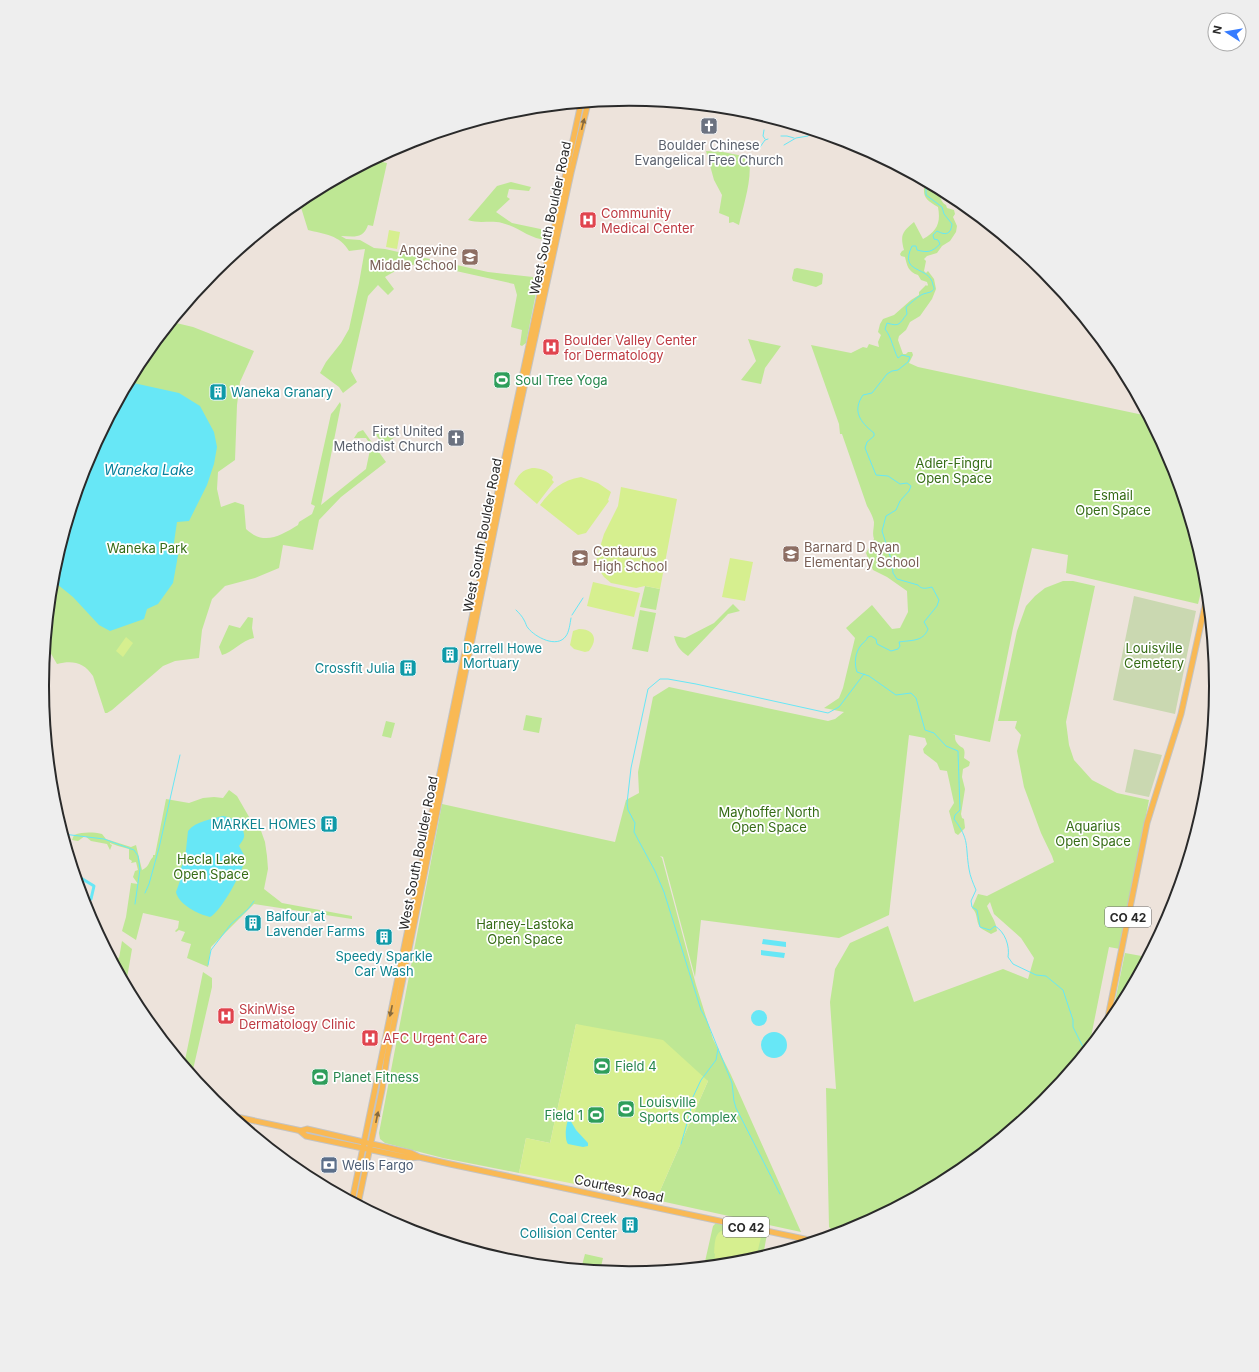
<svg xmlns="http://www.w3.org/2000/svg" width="1259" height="1372" font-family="Inter,sans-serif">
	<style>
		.green { fill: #bee794 }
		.cemetery { fill: #cad8b1 }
		.pitch { fill: #d6ef8f }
		.water { fill: #67e7f6 }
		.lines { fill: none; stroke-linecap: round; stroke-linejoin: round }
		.stream { stroke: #67e7f6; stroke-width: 1 }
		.canal { stroke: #67e7f6; stroke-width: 3 }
		.primary-casing { stroke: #c3c3c3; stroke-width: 7 }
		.primary { stroke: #f9b954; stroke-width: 5 }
		.oneway { fill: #876a3d }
		.labels { text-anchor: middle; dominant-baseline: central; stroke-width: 3.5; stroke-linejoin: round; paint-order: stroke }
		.shield { fill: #fff; stroke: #6a6a6a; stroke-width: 1 }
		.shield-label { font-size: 12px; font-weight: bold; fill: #2a2a2a }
		.worship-label { font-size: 13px; fill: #5b616d; stroke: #fff }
		.health-label { font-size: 13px; fill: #be3a42; stroke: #fff; text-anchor: start }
		.street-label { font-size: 13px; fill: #2a2a2a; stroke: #fff }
		.education-label { font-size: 13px; fill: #785e54; stroke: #fff; text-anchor: start }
		.leisure-label { font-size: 13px; fill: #27864d; stroke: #fff; text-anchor: start }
		.culture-label { font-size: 13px; fill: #0d838f; stroke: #fff; text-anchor: start }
		.park-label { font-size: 13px; fill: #356c15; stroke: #fff }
		.service-label { font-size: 13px; fill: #4e5e75; stroke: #fff; text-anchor: start }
		.water-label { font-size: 14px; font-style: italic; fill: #06809d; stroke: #fff }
		.rim { fill: none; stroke: #2a2a2a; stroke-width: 2 }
	</style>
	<rect width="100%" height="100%" fill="#ede3db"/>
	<path class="green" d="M706,151L723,152L748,157C754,174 743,207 739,225L733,222L729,223V217L719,213L722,195L714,180Z
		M373,160L387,163L373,226L368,225C363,240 352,236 341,236L346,239L360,240L374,248L385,249L488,272L533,277L537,288L526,343L522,346L520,345L522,330L511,327L517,295L514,284L420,263C407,266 396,270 385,277L394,289L388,295L378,285L368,296L351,371L357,382L343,393L339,387L320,373L326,362L341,343L349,329L359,283L365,249L349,251C340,235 324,234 308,230L299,201Z
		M925,181L939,189C940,195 940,202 946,205L947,208L954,210L955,214L953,217L957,226L956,232L950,241L942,246L937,253L927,256L924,259L926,261L924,271L926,273L928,271L934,279L936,289L932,299L920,316L910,322L906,330L899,336L898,340L903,354H906L908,352H912L913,355L909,363L918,367L1148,416L1169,454L1168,457H1170L1172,461L1206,572L1198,604L1066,573L1068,555L1032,548L1013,628L990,742L952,734L955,735C955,738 955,741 957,743C962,750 966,745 964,758L970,762L969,766L963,769L962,777L965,789L961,814L962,818L964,819L965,828L958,835L955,833L949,811L954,803L947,771L940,770L937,763L924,753L923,749L927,744L925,738L909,735L889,915L839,938L701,920L695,977L663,857L660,856L662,858L696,985L713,1039L731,1075L801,1232L656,1200L708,1081L576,1024L550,1143L526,1138L519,1173L443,1158L385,1143L380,1139L379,1133L442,804L615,842L626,800L639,793L638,772L653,697L669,687L828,721L835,719L844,712L824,708L839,698L843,688L855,638L846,628L872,605L892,629L900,628L908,612L907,591L887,577L873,570L866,553L874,539C872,533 874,529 874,522C873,517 870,511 867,506L842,434H840L839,424L811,345L851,353L863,347L867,348L869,344L879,347L878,342L881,335L878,332L880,324L883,319L894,315L911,300L919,295V292L926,285L927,286L928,285L927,282L921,280L918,275C908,272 907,265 905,257L901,256L900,254L902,251L904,250C900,235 902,232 914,222L923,239C937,231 941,223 938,207C925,199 922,197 925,181Z
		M511,182L531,187L529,191L509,189L507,197L510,199L496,212L512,223L550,231L549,239L547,240C529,239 519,227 502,223C491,220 479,224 468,220L497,186Z
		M797,268L822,273L823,275L822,284L816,287L793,281L792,278L794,269Z
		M172,322L193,327L254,351L240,382L237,405L235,460L218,472L217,489L221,507L235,502L244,505L246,529C264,546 280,536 298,525L299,522L312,514L315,506L311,504L331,414C335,410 337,406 340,402L341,405L321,505L366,469L371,445L366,438H354L358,432L363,430L386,462L341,497L319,520L313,550L283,545L279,568L255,578L225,586L212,599L202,630L199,658L175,661L163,666L112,710L107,713H105L93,676C84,662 72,660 57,664L46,645L53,571L87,461L141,359L148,351L153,352L155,343Z
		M748,339L781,346L765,368L761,384L741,380L756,361Z
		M373,431L397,435L384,446Z
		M1063,581H1073L1095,586L1066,722L1069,745L1074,760L1092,780L1117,793L1149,800L1120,949L1109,947L1089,1047L1045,1102L956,1175L854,1229L836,1234L829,1227L826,1088L836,1089L830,1002L835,969L850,943L888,926L914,1002L1003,969L1028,979L1034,958L1021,938L994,914L990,902L987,906C991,916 996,921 997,931L991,934C988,932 985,931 982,929C975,924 979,914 972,908L978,894L987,896L1054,862L1052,856L1041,833L1024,787L1017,751L1021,735L1015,728L1017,721H998L1017,631L1026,606L1035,596L1045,588Z
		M645,586L660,589L656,610L640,607Z
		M733,604L740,611L728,614L688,656C680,651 676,645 674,636L685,638L714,623Z
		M640,610L656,613L648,652L632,649Z
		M248,617L253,618L252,628L254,638C242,640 232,653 222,655L219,647L229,625L240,628Z
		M526,715L542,718L539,733L523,730Z
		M386,721L395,723L391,738L382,736Z
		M229,790L237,796L252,822L260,828L265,842L267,856L268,869L264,889L282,903L352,916V919L254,904L211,947L208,967L187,958L191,944L181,941L185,932L179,930L176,932L175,931L178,928L179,921L143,913L136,940L122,931L126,917L131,883L138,884L133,877L135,871L138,870L136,862L131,863L132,861L129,859V849L118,846L110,843V844L112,845L110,850L107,844L91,841L85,836L78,841L72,840L74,835C83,832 92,832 102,834L106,839L109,840L131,847L136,845L142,870C150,866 148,862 153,857V855H155L166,799L189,803L203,798L214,797L223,798Z
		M122,941L132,949L126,984L113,960L114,957L119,958Z
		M1125,953L1147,957L1118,1013L1111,1021Z
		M203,972L212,978V987L192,1074L184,1065Z
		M716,1223L767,1234L763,1256L744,1262L704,1266L713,1226Z
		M585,1254L603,1258L600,1271L581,1269Z"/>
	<path class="cemetery" d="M1134,596L1196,611L1175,714L1113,700Z
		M1134,749L1162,755L1149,797L1125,792Z"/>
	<path class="pitch" d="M389,230L400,232L397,249L386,247Z
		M532,468C540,468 547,470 553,477L552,480L554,482L537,504L514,484C518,475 522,470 532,468Z
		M581,477L598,483L611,492L608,500L609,501L586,533L578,535L540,505C551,490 562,480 581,477Z
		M621,487L677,499L660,589L645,586L636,588L611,583L604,577L595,564L604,534L618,506Z
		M730,558L753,562L745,601L722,597Z
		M593,582L640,593L634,617L587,606Z
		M579,629C595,629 598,640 589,651L585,652L574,649L570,645L573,631Z
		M126,637L133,643L123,657L116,651Z
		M576,1024L663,1040L708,1081L656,1200L519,1173L526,1138L550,1143Z
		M721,1231L761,1237L756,1258L744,1262L714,1265L715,1254L714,1253C715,1245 714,1235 721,1231Z"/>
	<path class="water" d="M129,382L179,393L200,406L214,432L217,447L214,464L207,485L189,521L177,522L173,549L179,550L173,583L158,604L147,609L144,619L110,631L99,625L73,597L52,580L53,571L87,461Z
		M223,816C232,817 243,824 244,834C245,839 241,842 239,846L244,855L245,859C243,871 221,912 210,917C198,914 179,905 176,892L181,878V868L185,859L188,831C196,821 212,819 223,816Z
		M763,939L786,942V947L762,944Z
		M761,950L785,953L784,958L761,955Z
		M751 1018a8 8 0 1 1 16 0a8 8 0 1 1-16 0Z
		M761 1045a13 13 0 1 1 26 0a13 13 0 1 1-26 0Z
		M569,1118L576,1130L588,1143V1146L583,1147L568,1144C564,1139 566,1123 569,1118Z"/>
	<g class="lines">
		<path class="stream" d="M764,130L763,136L765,139
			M781,136H787L794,138
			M784,145L796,138L808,136L810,133
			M758,150L765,140L768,139
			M926,182V195L942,207L944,214L952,224C951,234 946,236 937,231L933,235L934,239L938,240L940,244C932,252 928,253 917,250L916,246H912C898,275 930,265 933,285C934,288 935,289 932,291C930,293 924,293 921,295C916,298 911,303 906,307L907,314C899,324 900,327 887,323L885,329C892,338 893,349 898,358L902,355L910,357L908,362L898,370L892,371L887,374L872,393L863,395C852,411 860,422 874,433V436L867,442L865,448L876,475L888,476L900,484L907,483L911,486L909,491L900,501L896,510L886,516L882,531L892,562L893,573L897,579L918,585C922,590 927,588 932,587L939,600L937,606L924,622L928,629C923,642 911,640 899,642L900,646L898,649L891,651L877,644L876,639L871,636L868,637C866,641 864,642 861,645C855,653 854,663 857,672L869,676L896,695L911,693L916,698L925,730L934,733L946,746L958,751L960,810L955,815L954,819C970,840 965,845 969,869C970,876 973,883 976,890L971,901L972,907L977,910L980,927L990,930L995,926C1005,932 1010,946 1008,957L1013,964L1036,975L1046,976L1063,990L1073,1020V1027L1083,1047L1088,1049
			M516,610C519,613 522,616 524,620C526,623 526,626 528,628C535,637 557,649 566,636C569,632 570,624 571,618
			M572,615L583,598
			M63,834L104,839L134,850L138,856L140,869L135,904
			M145,893L149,884L159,848L180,755
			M208,965L211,950L231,924L248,909L254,901
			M681,1144L690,1113L692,1099L701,1080L716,1060L718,1049
			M780,1194L736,1108L734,1101L732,1083L706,1019L701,1010L664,892L655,871L634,832L635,823L628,810L627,803L631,768L648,689L660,679H668L696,684L828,713L839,707L864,674"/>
		<path class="canal" d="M76,875L94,886L91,899"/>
		<defs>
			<path id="primary" d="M1106,1027L1147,823L1181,714L1208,592
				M232,1116L302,1131
				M300,1131L307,1129L411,1153L419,1157L450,1164L814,1241
				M300,1131L306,1136L410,1158L419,1157
				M352,1201L506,452L581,103
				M358,1204L382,1090L387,1057L513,438L571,173L588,103"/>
		</defs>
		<use href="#primary" class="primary-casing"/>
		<use href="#primary" class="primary"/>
	</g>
	<defs><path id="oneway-solid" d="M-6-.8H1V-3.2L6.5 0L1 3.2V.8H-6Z"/></defs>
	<g class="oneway">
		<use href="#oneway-solid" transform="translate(583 124) rotate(-76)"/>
		<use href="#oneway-solid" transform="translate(391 1011) rotate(102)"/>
		<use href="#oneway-solid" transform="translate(377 1117) rotate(-78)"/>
	</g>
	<defs>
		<symbol id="church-square" viewBox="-11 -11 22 22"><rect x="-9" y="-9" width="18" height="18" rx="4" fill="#6b7280" stroke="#fff"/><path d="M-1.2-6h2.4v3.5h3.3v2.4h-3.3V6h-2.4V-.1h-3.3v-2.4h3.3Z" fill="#fff"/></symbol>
		<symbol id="hospital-square" viewBox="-11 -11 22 22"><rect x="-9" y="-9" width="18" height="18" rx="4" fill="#e0444e" stroke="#fff"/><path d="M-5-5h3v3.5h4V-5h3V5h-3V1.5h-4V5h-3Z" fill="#fff"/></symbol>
		<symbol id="school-square" viewBox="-11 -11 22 22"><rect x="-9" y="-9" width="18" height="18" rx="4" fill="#8d6e63" stroke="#fff"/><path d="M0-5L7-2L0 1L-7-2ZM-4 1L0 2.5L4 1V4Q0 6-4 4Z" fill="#fff"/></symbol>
		<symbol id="stadium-square" viewBox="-11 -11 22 22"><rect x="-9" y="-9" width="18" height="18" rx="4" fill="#2e9e5b" stroke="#fff"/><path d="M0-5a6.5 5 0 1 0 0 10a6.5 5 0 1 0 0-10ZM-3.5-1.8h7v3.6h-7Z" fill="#fff"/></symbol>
		<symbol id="building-square" viewBox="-11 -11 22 22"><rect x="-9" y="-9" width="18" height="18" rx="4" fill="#0f9aa8" stroke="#fff"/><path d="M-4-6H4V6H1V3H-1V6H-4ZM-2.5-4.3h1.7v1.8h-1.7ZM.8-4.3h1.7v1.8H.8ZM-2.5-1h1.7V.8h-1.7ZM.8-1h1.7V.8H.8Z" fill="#fff"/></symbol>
		<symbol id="bank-square" viewBox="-11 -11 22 22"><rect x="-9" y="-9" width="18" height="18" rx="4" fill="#5c6f8a" stroke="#fff"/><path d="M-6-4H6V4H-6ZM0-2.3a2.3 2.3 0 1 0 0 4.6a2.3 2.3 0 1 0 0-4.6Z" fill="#fff"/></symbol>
	</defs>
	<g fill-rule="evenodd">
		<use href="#church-square" x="699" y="116" width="20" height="20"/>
		<use href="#hospital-square" x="578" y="210" width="20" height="20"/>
		<use href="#school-square" x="460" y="247" width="20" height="20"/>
		<use href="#hospital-square" x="541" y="337" width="20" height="20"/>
		<use href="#stadium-square" x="492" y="370" width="20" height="20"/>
		<use href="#building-square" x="208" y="382" width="20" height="20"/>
		<use href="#church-square" x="446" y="428" width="20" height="20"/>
		<use href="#school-square" x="781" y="544" width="20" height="20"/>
		<use href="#school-square" x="570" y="548" width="20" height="20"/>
		<use href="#building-square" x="440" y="645" width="20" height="20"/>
		<use href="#building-square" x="398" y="658" width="20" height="20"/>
		<use href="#building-square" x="319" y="814" width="20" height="20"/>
		<use href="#building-square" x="243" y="913" width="20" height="20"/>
		<use href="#building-square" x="374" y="927" width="20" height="20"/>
		<use href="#hospital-square" x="216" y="1006" width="20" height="20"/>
		<use href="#hospital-square" x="360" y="1028" width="20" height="20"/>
		<use href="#stadium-square" x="592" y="1056" width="20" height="20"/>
		<use href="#stadium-square" x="310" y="1067" width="20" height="20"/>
		<use href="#stadium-square" x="616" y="1099" width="20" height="20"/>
		<use href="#stadium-square" x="586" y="1105" width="20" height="20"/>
		<use href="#bank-square" x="319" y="1155" width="20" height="20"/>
		<use href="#building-square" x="620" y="1215" width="20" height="20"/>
	</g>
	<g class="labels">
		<g class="shield">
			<rect x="1105" y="907" width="46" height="20" rx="3"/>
			<rect x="723" y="1217" width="46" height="20" rx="3"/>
		</g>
		<g class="shield-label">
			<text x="1128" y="917">CO 42</text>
			<text x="746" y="1227">CO 42</text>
		</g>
		<g class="worship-label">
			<text x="709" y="145">Boulder Chinese<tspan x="709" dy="15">Evangelical Free Church</tspan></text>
			<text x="443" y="431" text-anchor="end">First United<tspan x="443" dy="15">Methodist Church</tspan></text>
		</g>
		<g class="health-label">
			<text x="601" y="213">Community<tspan x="601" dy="15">Medical Center</tspan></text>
			<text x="564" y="340">Boulder Valley Center<tspan x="564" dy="15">for Dermatology</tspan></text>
			<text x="239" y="1009">SkinWise<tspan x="239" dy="15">Dermatology Clinic</tspan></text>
			<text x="383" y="1038">AFC Urgent Care</text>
		</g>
		<g class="street-label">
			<text transform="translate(550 218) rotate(-78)">West South Boulder Road</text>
			<text transform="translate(482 535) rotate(-79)">West South Boulder Road</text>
			<text transform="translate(418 853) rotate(-79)">West South Boulder Road</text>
			<text transform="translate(619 1188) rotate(12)">Courtesy Road</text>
		</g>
		<g class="education-label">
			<text x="457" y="250" text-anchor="end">Angevine<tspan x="457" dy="15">Middle School</tspan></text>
			<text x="804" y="547">Barnard D Ryan<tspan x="804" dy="15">Elementary School</tspan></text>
			<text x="593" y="551">Centaurus<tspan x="593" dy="15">High School</tspan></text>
		</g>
		<g class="leisure-label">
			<text x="515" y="380">Soul Tree Yoga</text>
			<text x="615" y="1066">Field 4</text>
			<text x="333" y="1077">Planet Fitness</text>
			<text x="639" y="1102">Louisville<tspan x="639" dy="15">Sports Complex</tspan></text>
			<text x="583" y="1115" text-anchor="end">Field 1</text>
		</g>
		<g class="culture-label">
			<text x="231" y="392">Waneka Granary</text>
			<text x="463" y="648">Darrell Howe<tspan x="463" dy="15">Mortuary</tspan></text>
			<text x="395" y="668" text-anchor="end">Crossfit Julia</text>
			<text x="316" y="824" text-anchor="end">MARKEL HOMES</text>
			<text x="266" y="916">Balfour at<tspan x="266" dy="15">Lavender Farms</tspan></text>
			<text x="384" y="956" text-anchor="middle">Speedy Sparkle<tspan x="384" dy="15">Car Wash</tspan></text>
			<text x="617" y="1218" text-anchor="end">Coal Creek<tspan x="617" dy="15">Collision Center</tspan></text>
		</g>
		<g class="park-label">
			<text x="954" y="463">Adler-Fingru<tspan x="954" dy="15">Open Space</tspan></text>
			<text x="1113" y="495">Esmail<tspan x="1113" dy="15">Open Space</tspan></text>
			<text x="147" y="548">Waneka Park</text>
			<text x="1154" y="648">Louisville<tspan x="1154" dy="15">Cemetery</tspan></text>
			<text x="769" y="812">Mayhoffer North<tspan x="769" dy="15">Open Space</tspan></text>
			<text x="1093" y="826">Aquarius<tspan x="1093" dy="15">Open Space</tspan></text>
			<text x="211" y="859">Hecla Lake<tspan x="211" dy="15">Open Space</tspan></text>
			<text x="525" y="924">Harney-Lastoka<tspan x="525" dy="15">Open Space</tspan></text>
		</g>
		<g class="service-label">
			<text x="342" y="1165">Wells Fargo</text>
		</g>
		<g class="water-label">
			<text x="149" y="469">Waneka Lake</text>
		</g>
	</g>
	<path d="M0 0H1259V1372H0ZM49 686a580 580 0 1 1 1160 0a580 580 0 1 1-1160 0Z" fill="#eee" fill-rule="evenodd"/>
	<path class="rim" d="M49 686a580 580 0 1 1 1160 0a580 580 0 1 1-1160 0Z"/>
	<g transform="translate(1227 32) rotate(282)"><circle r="19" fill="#ffffff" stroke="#aaaaaa"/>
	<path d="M0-3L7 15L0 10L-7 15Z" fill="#367cff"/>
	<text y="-6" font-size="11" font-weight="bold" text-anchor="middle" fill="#2a2a2a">N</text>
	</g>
</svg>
